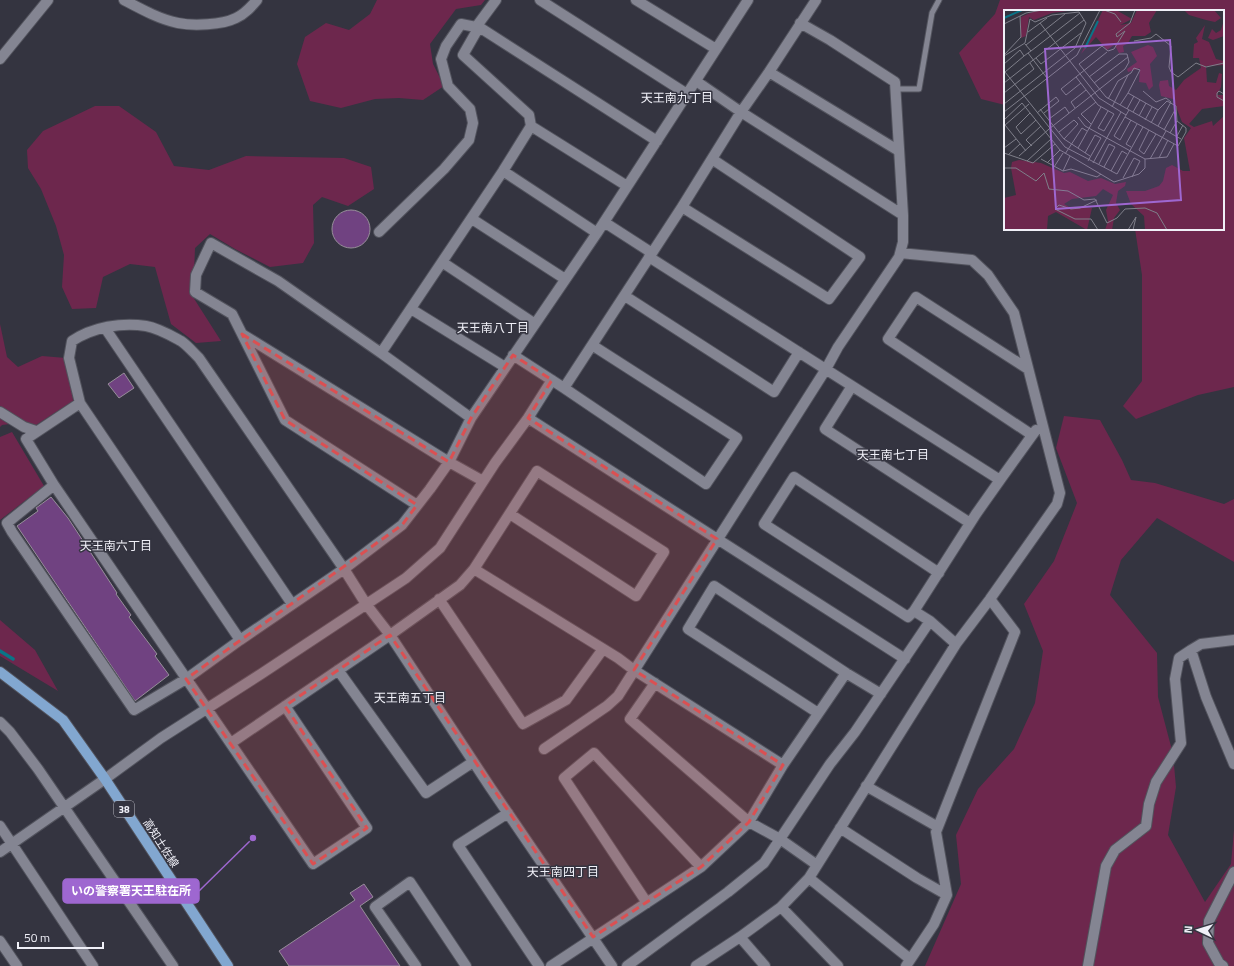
<svg xmlns="http://www.w3.org/2000/svg" width="1234" height="966" font-family="'Titillium Web','Noto Sans JP',sans-serif">
	<style>
		.green { fill: #6d274d }
		.lines { fill: none; stroke-linecap: round; stroke-linejoin: round }
		.stream { stroke: #0a7487; stroke-width: 3.5 }
		.building { fill: #704281; stroke: #978e9a }
		.lane-casing { stroke: #52535d; stroke-width: 7 }
		.street-casing { stroke: #52535d; stroke-width: 12 }
		.primary-casing { stroke: #52535d; stroke-width: 12 }
		.lane { stroke: #848592; stroke-width: 5 }
		.street { stroke: #848592; stroke-width: 10 }
		.primary { stroke: #82a7d0; stroke-width: 10 }
		.marked { fill: #db5052; fill-opacity: 0.2; stroke: #db5052; stroke-width: 3; stroke-dasharray: 8 5; stroke-linejoin: round }
		.labels { text-anchor: middle; dominant-baseline: central; stroke-width: 3; stroke-linejoin: round; paint-order: stroke }
		.shield { fill: #343440; stroke: #b8b8c1; stroke-width: 1 }
		.shield-label { font-size: 10px; font-weight: bold; fill: #f0f0f8 }
		.street-label { font-size: 11px; fill: #f0f0f8; stroke: #343440 }
		.neighbourhood-label { font-size: 12px; fill: #f0f0f8; stroke: #343440 }
		.inset-river { fill: none; stroke: #0a7487; stroke-width: 2 }
		.inset-road { fill: none; stroke: #7f7f8a; stroke-width: 1 }
		.view { fill: #9e67d0; fill-opacity: 0.15; stroke: #9e67d0; stroke-width: 2 }
		.inset-edge { fill: none; stroke: #f0f0f8; stroke-width: 2 }
		.leader { fill: none; stroke: #9e67d0; stroke-width: 1.5 }
		.callout-dot { fill: #9e67d0; stroke: #343440; stroke-width: 1.5 }
		.callout { fill: #9e67d0; stroke: #9e67d0; stroke-width: 1.5 }
		.callout-label { font-size: 12px; text-anchor: middle; font-weight: bold; fill: #fff }
	</style>
	<rect width="100%" height="100%" fill="#343440"/>
	<path class="green" d="M377,0H485L481,5L456,9L430,44L433,64L444,86L423,100L399,98L375,99L341,108L310,101L297,64L305,37L326,23L349,30L370,14Z
		M1000,0H1234V387L1198,395L1136,419L1123,406L1142,381V275L1135,229H1223V11H1005V105L981,99L959,53L995,14Z
		M95,106H119L156,132L174,166L209,170L246,156L344,158L371,167L374,189L348,206L322,197L313,205L314,243L303,263L270,267L235,249L210,234L195,248L193,297L221,341L196,343L171,324L155,267L130,264L103,277L96,308L72,309L62,287L64,255L56,226L41,189L28,168L27,150L43,131Z
		M0,324L7,357L18,367L42,356L66,358L72,388L73,401L36,425L26,422L2,425L0,427Z
		M1064,416L1100,420L1122,460L1131,480L1155,483L1224,504L1234,499V562L1157,518L1121,560L1110,595L1157,653L1158,697L1173,754L1176,787L1168,835L1205,902L1231,864L1234,830V966H925L961,884L956,835L978,789L1014,749L1035,703L1043,651L1024,604L1054,561L1077,503L1056,448Z
		M12,432L44,486L0,520V437Z
		M0,620L35,650L58,691L0,656Z"/>
	<g class="lines">
		<path class="stream" d="M0,651L13,659"/>
	</g>
	<path class="building" d="M332 229a19 19 0 1 1 38 0a19 19 0 1 1-38 0Z
		M124,373L134,388L119,398L108,384Z
		M51,497L68,518L104,573L117,593L116,594L131,615L129,617L157,654L155,656L169,675L135,701L17,526L38,511L36,508Z
		M364,884L373,897L360,906L400,966H289L279,951L355,900L350,893Z"/>
	<g class="lines">
		<defs>
			<path id="lane" d="M895,89H919L932,13L939,0"/>
			<path id="street" d="M124,0C141,9 159,19 178,23C193,26 222,25 236,18C245,14 251,7 257,0
				M540,0L687,94
				M636,0L716,49
				M479,27L657,141
				M0,59L48,0
				M769,72L899,151
				M696,81L741,112L903,215
				M531,126L627,186
				M503,171L597,233
				M682,207L829,299L860,257L712,159
				M472,219L565,279
				M604,222L652,253
				M379,232L444,169L469,140L473,123L470,109L448,86L441,59L446,46L461,24L476,27
				M649,257L1000,480L976,514L914,611L930,621L956,644
				M442,262L535,324
				M625,296L774,392L799,352
				M411,309L505,367
				M105,328L292,604
				M242,334L449,462L483,481
				M381,353L471,418
				M513,355L564,388L706,484L737,438L592,345
				M1028,369L916,297L888,339L1032,435
				M852,386L825,429L970,523
				M564,388L682,207L741,112L769,72L816,0
				M80,403L26,439L54,485L7,523L12,532L134,710L186,679L240,640L344,569L402,525L430,489L449,462L471,418L597,233L748,0
				M0,412L24,427L36,431
				M528,418L905,659
				M1000,480L1036,430
				M54,485L313,864L367,828L285,706
				M417,505L285,420L232,314L195,292L196,275L211,243L278,281L381,353L503,171L531,126L529,115L463,55L479,27H476L496,0
				M474,569L618,658L634,670L783,765
				M439,599L523,724L566,700L603,649
				M914,611L908,617L764,524L794,477L939,573
				M240,640L80,403L69,358L72,341C93,327 122,322 146,326C158,328 170,335 181,341C187,345 193,352 199,358L344,569L366,604L390,635L490,787L612,966
				M1191,650L1206,697L1234,764
				M338,670L426,793L473,762
				M655,683L630,719L749,822L780,839L817,865
				M818,713L688,629L714,586L846,673L881,694
				M0,722L10,732L38,769L173,966
				M231,743L390,635L460,585L474,569L537,471L664,552L636,596L510,514
				M544,749L607,706L618,696L826,369L838,347L899,257L903,242V215L895,82L830,40L800,23
				M866,786L938,827
				M508,813L458,845L539,966
				M0,826L93,966
				M840,828L917,878L947,895
				M0,852L105,779L161,738L261,674L406,578L440,548L495,463L528,418L552,380
				M809,878L910,959
				M647,903L564,778L594,753L701,867
				M781,907L838,966
				M740,937L765,966
				M0,941L17,966
				M416,966L375,907L410,882L466,966
				M551,966L701,867L749,822L783,765L846,673
				M627,966L728,892L764,863L830,764L855,732L930,621
				M696,966L740,937L781,907L809,878L956,644L990,599L1057,504L1060,493L1014,313L988,275L972,260L900,253
				M906,966L934,924L947,895L936,832L1015,632L990,599
				M1088,966L1106,866L1115,850L1146,826L1149,804L1156,782L1181,743L1175,679L1179,658L1191,650L1201,644L1234,640
				M1223,966L1219,963L1208,943L1209,921L1234,872"/>
			<path id="primary" d="M0,672L63,720L105,779L228,966"/>
		</defs>
		<use href="#lane" class="lane-casing"/>
		<use href="#street" class="street-casing"/>
		<use href="#primary" class="primary-casing"/>
		<use href="#lane" class="lane"/>
		<use href="#street" class="street"/>
		<use href="#primary" class="primary"/>
	</g>
	<path class="marked" d="M242,334L449,462L471,418L513,355L552,380L528,418L717,539L634,670L783,765L749,822L701,867L593,937L390,635L285,706L367,828L313,864L186,679L402,525L417,505L285,420Z"/>
	<g class="labels">
		<rect class="shield" x="114" y="801" width="20" height="16" rx="3"/>
		<g class="shield-label">
			<text x="124" y="809">38</text>
		</g>
		<g class="street-label">
			<text transform="translate(161 843) rotate(57)">高知土佐線</text>
		</g>
		<g class="neighbourhood-label">
			<text x="677" y="97">天王南九丁目</text>
			<text x="493" y="327">天王南八丁目</text>
			<text x="893" y="454">天王南七丁目</text>
			<text x="116" y="545">天王南六丁目</text>
			<text x="410" y="697">天王南五丁目</text>
			<text x="563" y="871">天王南四丁目</text>
		</g>
	</g>
	<g transform="translate(1004 10)">
		<rect width="220" height="220" fill="#343440"/>
		<path d="M33,0H71L48,3L30,10L25,7L22,26L17,28V7ZM99,0H112L128,9L116,15L127,13L133,0H153L145,13L147,22L141,26H128L124,33L119,36L120,42L115,43L109,32L110,35L103,40L92,27L77,44ZM180,0H210L217,8L211,12L202,10L185,5ZM220,10V26L209,30L204,28L208,19L212,23L217,20ZM201,15L198,29L205,32L212,49L220,51V55L202,56L203,72L212,73L215,63L218,64L217,77L213,85H220V96L198,99L185,114L190,117L208,111L209,116L220,106V220H141L140,206L127,194L122,181H141L155,176L159,171L162,158L168,155L179,161H186L180,128L187,118L178,112L169,89L157,86L155,75L156,71L164,70L165,76L172,80L180,70L197,58L195,48H189L190,34L194,32L192,28ZM144,35L149,37L153,46L146,54L149,76L145,80L142,73L135,72L136,58L124,62L123,59L133,52L127,42ZM15,150L37,153L60,163L66,162L84,171L97,168L111,174L122,172L121,176L114,181L112,193L116,200L110,208L108,220H101L104,211L102,200L109,185L99,179L92,186L68,189L60,194L65,197L88,198L83,220L52,202L44,206L43,220H0V188L12,185L7,158L8,152Z" fill="#6d274d"/>
		<path class="inset-river" d="M0,8L18,0M81,38L94,11"/>
		<path class="inset-road" d="M100,0L111,4L117,12M36,13L95,88L122,105M0,14L22,3L38,0M24,22L43,8M130,31L147,28L152,24L167,36L165,57L167,62L174,67L192,53L202,57L220,53M21,34L27,41L24,43M22,35L61,4M110,39L104,41L98,36L75,54L102,87L177,129M110,39L121,21L113,27L112,24L126,13L131,0M16,40L20,46L24,43M27,41L76,3M24,43L43,68M0,45L17,27L16,6M0,46L21,33L26,9L31,12L48,5L75,2L82,13L71,38L0,94M32,48L37,54L77,23M0,54L16,40M1,62L61,137L113,164L139,117M1,62L20,46M72,67L94,95L110,104L100,121L94,118L104,101M0,73L80,10M77,73L62,85L57,79L103,42M90,73L124,47M139,81L152,92L162,88L167,92M0,83L30,59L26,53M220,84L215,81L213,83V87L220,91M104,89L114,71L127,63L130,58L136,60L124,83L154,100L163,91L172,96L173,111L182,118V122L174,136L121,107M116,95L124,83M108,97L124,65M71,98L67,92L82,80M36,99L60,129L86,146M123,99L130,86M125,100L110,126L116,130L127,110M0,102L73,45L96,0M129,102L136,90M26,103L12,117L17,124L32,110M33,103L52,87L55,91L40,103M135,106L142,93M74,107L81,116L141,149L163,147L170,134M45,109L61,97L65,103M0,110L18,93L56,140L110,172L135,164L141,158V149M141,110L148,97M147,113L154,100M87,114L77,104L92,92M1,115L22,141M0,116L25,94M154,116L167,92M145,120L135,140L140,144L152,124M160,120L171,100M55,122L70,110L74,114L60,129M166,123L173,111M173,126L179,115M28,136L22,130L37,116M127,137L122,134L133,114M0,138L12,129M74,138L97,97M0,143L29,153L51,134M81,143L91,125L97,128L84,151M61,144L78,118L83,121M4,145L16,134M15,146L45,119L121,59L125,52L123,44H115L85,67M155,148L164,130M37,149L59,161L67,159L93,167L97,164M146,149L162,121M23,151L47,129M43,153L56,140M89,153L117,102M95,154L105,134L111,137L100,157M50,157L59,143M0,158H12L32,171L40,163L45,179L64,181L80,190L91,189L103,213L113,208L121,199L141,198L153,203L163,220M59,161L66,146M107,161L118,141L123,144M119,168L130,148L136,151L128,167M93,190L76,198L67,199L55,195L51,199L71,209H87L94,220M124,220L132,207L129,220"/>
		<path class="view" d="M166,30L177,190L52,199L41,39Z"/>
		<rect width="220" height="220" class="inset-edge"/>
	</g>
	<path class="leader" d="M253 838L199 891"/>
	<circle class="callout-dot" cx="253" cy="838" r="4"/>
	<rect class="callout" x="63" y="879" width="136" height="24" rx="4"/>
	<g class="callout-label">
		<text x="131" y="895">いの警察署天王駐在所</text>
	</g>
	<g transform="translate(1198 930) rotate(274)" stroke="#343440" stroke-width="3" paint-order="stroke">
	<path d="M0-3L7 15L0 10L-7 15Z" fill="#f0f0f8"/>
	<text y="-6" font-size="11" font-weight="bold" text-anchor="middle" fill="#f0f0f8">N</text>
	</g>
	<path d="M18 942v6h85v-6" fill="none" stroke="#f0f0f8" stroke-width="2"/>
	<text x="24" y="942" font-size="12" fill="#f0f0f8" stroke="#343440" stroke-width="3" paint-order="stroke">50 m</text>
</svg>
